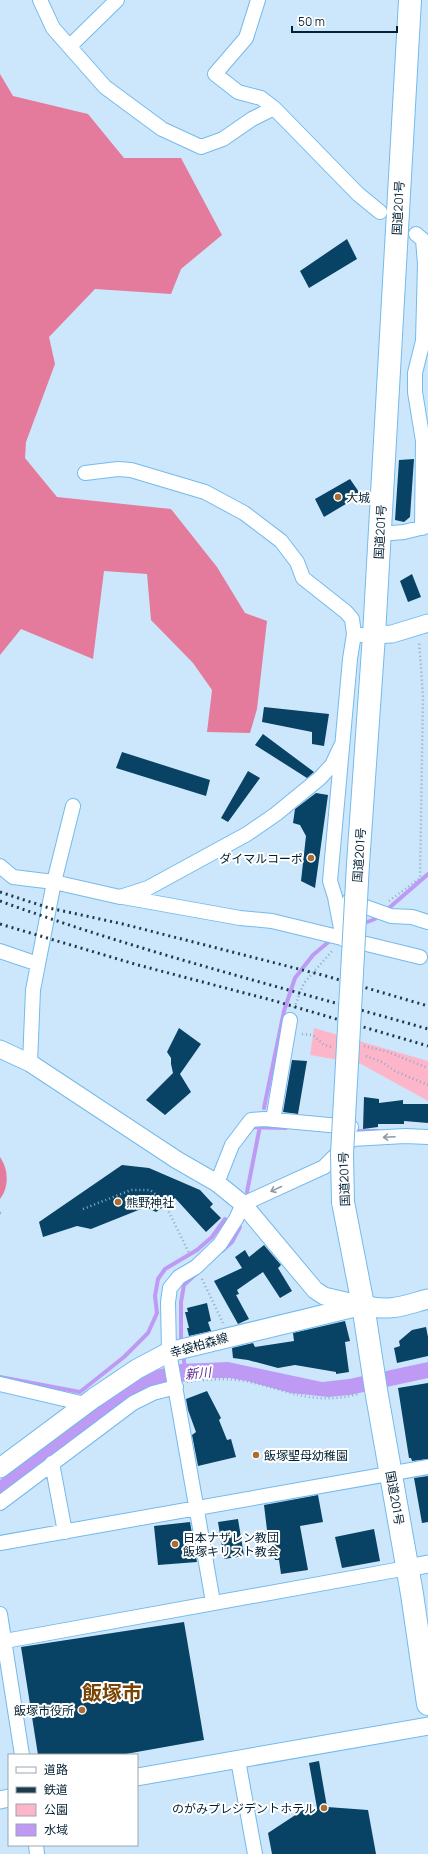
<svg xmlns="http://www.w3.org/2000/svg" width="428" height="1854" font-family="Manrope,'Noto Sans JP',sans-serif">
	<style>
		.green { fill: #fdb6c9 }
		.forest { fill: #e47b9c }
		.water { fill: #be9af5 }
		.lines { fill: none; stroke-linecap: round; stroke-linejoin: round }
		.stream { stroke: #be9af5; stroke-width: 4 }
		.building { fill: #084264 }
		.minor-casing { stroke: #74baec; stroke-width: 16 }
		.tertiary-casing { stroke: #74baec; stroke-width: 19 }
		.secondary-casing { stroke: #74baec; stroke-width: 21 }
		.trunk-casing { stroke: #74baec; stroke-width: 24 }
		.path { stroke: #8fabc0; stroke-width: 2.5; stroke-dasharray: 1 3; stroke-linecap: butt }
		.minor { stroke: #fff; stroke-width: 14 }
		.tertiary { stroke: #fff; stroke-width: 17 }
		.secondary { stroke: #fff; stroke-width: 19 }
		.trunk { stroke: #fff; stroke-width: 22 }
		.rail { stroke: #1d3a4d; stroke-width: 3; stroke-dasharray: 2 4; stroke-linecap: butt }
		.trunk-bridge-casing { stroke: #74baec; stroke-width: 24; stroke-linecap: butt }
		.trunk-bridge { stroke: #fff; stroke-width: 22 }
		.oneway { stroke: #8e9ba4 }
		.poi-dot { fill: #aa6c32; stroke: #fff; stroke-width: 1.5 }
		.labels { text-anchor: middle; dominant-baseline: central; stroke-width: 4; stroke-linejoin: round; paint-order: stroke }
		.street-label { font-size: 12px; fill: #032134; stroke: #fff }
		.poi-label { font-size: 12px; fill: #032134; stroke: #fff; text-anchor: start }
		.water-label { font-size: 13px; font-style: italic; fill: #5f2d96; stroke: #fff }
		.town-label { font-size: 20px; font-weight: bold; fill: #784303; stroke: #fff }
	</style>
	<rect width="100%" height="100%" fill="#cce7fc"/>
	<path class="green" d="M314,1028L428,1061V1101L361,1064L310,1055Z"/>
	<path class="forest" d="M0,74L13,96L88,114L124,158H181L222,235L181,269L171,294L95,289L49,337L55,364L26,442L25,458L57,497L171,509L217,567L245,613L267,621L257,709L250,733L207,732L212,690L193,663L151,620L147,574L104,571L93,659L21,629L0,655Z
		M0,1157C9,1170 9,1187 0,1199Z"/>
	<path class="water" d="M228,1362L322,1382L349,1379L428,1362V1378L350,1395L328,1397L291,1393L247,1381L230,1378H209L166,1384L0,1499V1480L123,1388L143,1377L157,1370L180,1364Z"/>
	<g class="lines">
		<path class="stream" d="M389,908L428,874
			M362,924L375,919
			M264,1108L284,1011L295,978L313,955L332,939
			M249,1127L286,1128
			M353,1131H378
			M247,1192L260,1126
			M222,1251L232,1242L240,1227
			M181,1343V1302L184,1285L196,1274
			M183,1354L185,1369
			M0,1377L80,1392L124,1357L148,1333L157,1313L155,1296L158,1279L165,1269L197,1250L212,1237L225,1219"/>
	</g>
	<path class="building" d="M347,239L357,259L309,288L300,271Z
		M414,459L410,517L404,522L395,520L399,460Z
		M350,479L361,495L324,517L315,499Z
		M412,574L421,597L408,602L400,581Z
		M264,707L329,714L324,746L312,744V732L262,722Z
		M263,734L314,772L307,778L255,745Z
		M122,752L210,780L206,796L116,768Z
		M248,771L260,778L228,822L221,818Z
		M316,793L328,795L315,888L301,881L306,836L300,825L293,823L295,809Z
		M179,1028L201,1044L180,1074L191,1092L165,1115L146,1100L173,1073L171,1064V1058L167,1052Z
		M292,1060L307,1061L298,1114L283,1112Z
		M364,1097L379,1099V1103L403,1100V1104H428V1123L404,1121V1124H378V1127L363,1129Z
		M122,1165L149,1168L200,1190L213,1204L210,1207L221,1218L206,1232L175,1198L156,1212L146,1207L91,1229L77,1226L43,1237L39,1222Z
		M264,1245L281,1265L278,1268L292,1291L280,1298L263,1272L237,1290L239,1294L236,1295L249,1319L238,1324L214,1281L242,1268L235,1257L245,1250L249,1257Z
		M207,1303L211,1321L208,1322L211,1331L189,1336L187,1328H189L185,1312H188L187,1308Z
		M345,1321L350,1341L345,1342L349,1372L336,1374V1372L295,1365L278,1368L248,1360L233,1358L232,1348L253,1343L255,1347L294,1341L293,1333Z
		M426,1327L428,1337V1356L397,1363L394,1348L400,1346L399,1341L412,1330Z
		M428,1383V1459L412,1461L411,1458H409L398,1388Z
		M207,1391L221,1418L219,1420L227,1440L231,1439L236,1457L198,1466L192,1435L196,1432L188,1410L186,1399Z
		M428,1476V1522L422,1523L414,1478Z
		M318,1495L323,1522L300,1526L308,1570L281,1574L279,1560H275L271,1530H267L264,1505Z
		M238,1519L244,1556L224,1559L218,1522Z
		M190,1522L197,1562L158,1565L154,1526Z
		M374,1529L380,1561L342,1568L335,1537Z
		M184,1622L204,1740L120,1755H38L21,1647Z
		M319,1761L327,1807L368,1810L376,1854H272L268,1833L303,1810L317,1808L309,1763Z"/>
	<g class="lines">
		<defs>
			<path id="minor" d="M40,0L53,28L105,87L162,129L201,147L223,139L252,119L274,108L358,194L380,212
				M258,0L246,38L215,74L238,92L261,98L274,108
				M70,46L117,0
				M416,234L423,240L425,264L423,341L415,373V392L423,441L422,528
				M85,473L118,469L131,470L205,492L244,513L281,541L297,562L303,578L346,612L352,619L354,634
				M379,534L404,532L428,526
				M0,866L13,877L54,882L120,897L148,888L247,834L276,814L320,778L332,765L341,746
				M123,897L240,918L272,921L420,957
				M349,901L391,916L412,917L428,922
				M343,939L335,897L330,881L350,659L354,634L362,635
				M0,951L38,964
				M30,1063L33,990L54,882L73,806
				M273,1120L290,1020
				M217,1183L232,1145L251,1120L264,1119L351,1127
				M0,1384L85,1404
				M52,1463L65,1532
				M0,1503L133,1403L153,1393L176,1387
				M0,1543L428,1467
				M213,1602L169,1352L168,1302L170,1288L179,1277L196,1267L220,1244L236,1219L243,1204L324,1167L352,1139L405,1136L428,1137
				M0,1614L22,1755
				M5,1641L407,1568
				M238,1760L255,1854
				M36,1845L37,1854"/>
			<path id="tertiary" d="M374,635L392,634L428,623
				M0,1049L30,1063L177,1160L217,1183L243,1204L315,1290L324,1296L363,1305
				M407,1568L428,1564
				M137,1777L428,1726
				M0,1800L9,1798"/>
			<path id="secondary" d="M0,1468L94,1398L137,1369L169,1352L363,1305C390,1312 402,1306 428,1299"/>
			<path id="trunk" d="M358,864L374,635L410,0
				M343,1202L363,1305L376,1390L412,1594L428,1704"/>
		</defs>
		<use href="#minor" class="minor-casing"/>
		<use href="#tertiary" class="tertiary-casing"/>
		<use href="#secondary" class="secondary-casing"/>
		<use href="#trunk" class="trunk-casing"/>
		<path class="path" d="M389,901L420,878L423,696L419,641
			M294,1008L304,983L333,950
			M302,1034L313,1035L324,1045L332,1047
			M364,1046L388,1052L428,1068
			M366,1056L382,1062L395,1071L428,1085
			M83,1209L131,1190H150L163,1200L190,1255
			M0,1213L4,1212
			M202,1279L223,1323
			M187,1382C206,1379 225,1378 245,1381C290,1390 310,1406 359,1394"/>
		<use href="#minor" class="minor"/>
		<use href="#tertiary" class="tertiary"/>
		<use href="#secondary" class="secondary"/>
		<use href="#trunk" class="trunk"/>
		<path class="rail" d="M0,892L49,908L123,924L326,976L428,1006
			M0,901C140,952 285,988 428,1029
			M0,924L138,965L275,1001L428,1046"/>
		<defs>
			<path id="trunk-bridge" d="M343,1202L342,1154L358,864"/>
		</defs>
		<use href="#trunk-bridge" class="trunk-bridge-casing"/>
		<use href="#trunk-bridge" class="trunk-bridge"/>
	</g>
	<defs><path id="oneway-shaft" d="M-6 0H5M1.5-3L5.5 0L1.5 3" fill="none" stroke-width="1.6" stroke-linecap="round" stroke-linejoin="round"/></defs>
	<g class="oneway">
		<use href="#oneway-shaft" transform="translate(389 1137) rotate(177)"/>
		<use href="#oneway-shaft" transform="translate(276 1189) rotate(155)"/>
	</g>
	<g class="poi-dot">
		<circle cx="338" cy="497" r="4"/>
		<circle cx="311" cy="858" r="4"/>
		<circle cx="118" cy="1202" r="4"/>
		<circle cx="256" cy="1455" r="4"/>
		<circle cx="175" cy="1544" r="4"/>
		<circle cx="82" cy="1710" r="4"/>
		<circle cx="324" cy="1808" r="4"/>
	</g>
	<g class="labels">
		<g class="street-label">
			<text transform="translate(398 208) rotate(-87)">国道201号</text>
			<text transform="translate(380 532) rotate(-87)">国道201号</text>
			<text transform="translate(359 855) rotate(-86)">国道201号</text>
			<text transform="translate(344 1179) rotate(-92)">国道201号</text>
			<text transform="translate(199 1345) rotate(-16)">幸袋柏森線</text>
			<text transform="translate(395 1498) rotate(80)">国道201号</text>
		</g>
		<g class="poi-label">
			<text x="346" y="497">大城</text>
			<text x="303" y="858" text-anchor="end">ダイマルコーポ</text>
			<text x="126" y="1202">熊野神社</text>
			<text x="264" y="1455">飯塚聖母幼稚園</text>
			<text x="183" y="1537">日本ナザレン教団<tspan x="183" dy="14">飯塚キリスト教会</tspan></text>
			<text x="74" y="1710" text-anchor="end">飯塚市役所</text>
			<text x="316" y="1808" text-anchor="end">のがみプレジデントホテル</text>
		</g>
		<g class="water-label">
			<text transform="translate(198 1373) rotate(-6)">新川</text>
		</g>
		<g class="town-label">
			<text x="112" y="1692">飯塚市</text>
		</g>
	</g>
	<rect x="8" y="1754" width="130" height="92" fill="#ffffff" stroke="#9aa6ae"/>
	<rect x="16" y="1767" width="20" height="6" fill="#ffffff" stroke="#9aa6ae"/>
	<text x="44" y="1774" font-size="12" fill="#032134">道路</text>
	<rect x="16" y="1787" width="20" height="6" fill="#1d3a4d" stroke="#9aa6ae"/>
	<text x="44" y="1794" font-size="12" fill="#032134">鉄道</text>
	<rect x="16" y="1804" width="20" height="12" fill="#fdb6c9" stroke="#9aa6ae"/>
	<text x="44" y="1814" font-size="12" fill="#032134">公園</text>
	<rect x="16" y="1824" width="20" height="12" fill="#be9af5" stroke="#9aa6ae"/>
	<text x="44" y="1834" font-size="12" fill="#032134">水域</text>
	<path d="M292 26v6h105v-6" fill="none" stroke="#032134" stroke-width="2"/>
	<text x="298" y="26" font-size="12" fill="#032134" stroke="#ffffff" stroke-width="3" paint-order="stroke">50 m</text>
</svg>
